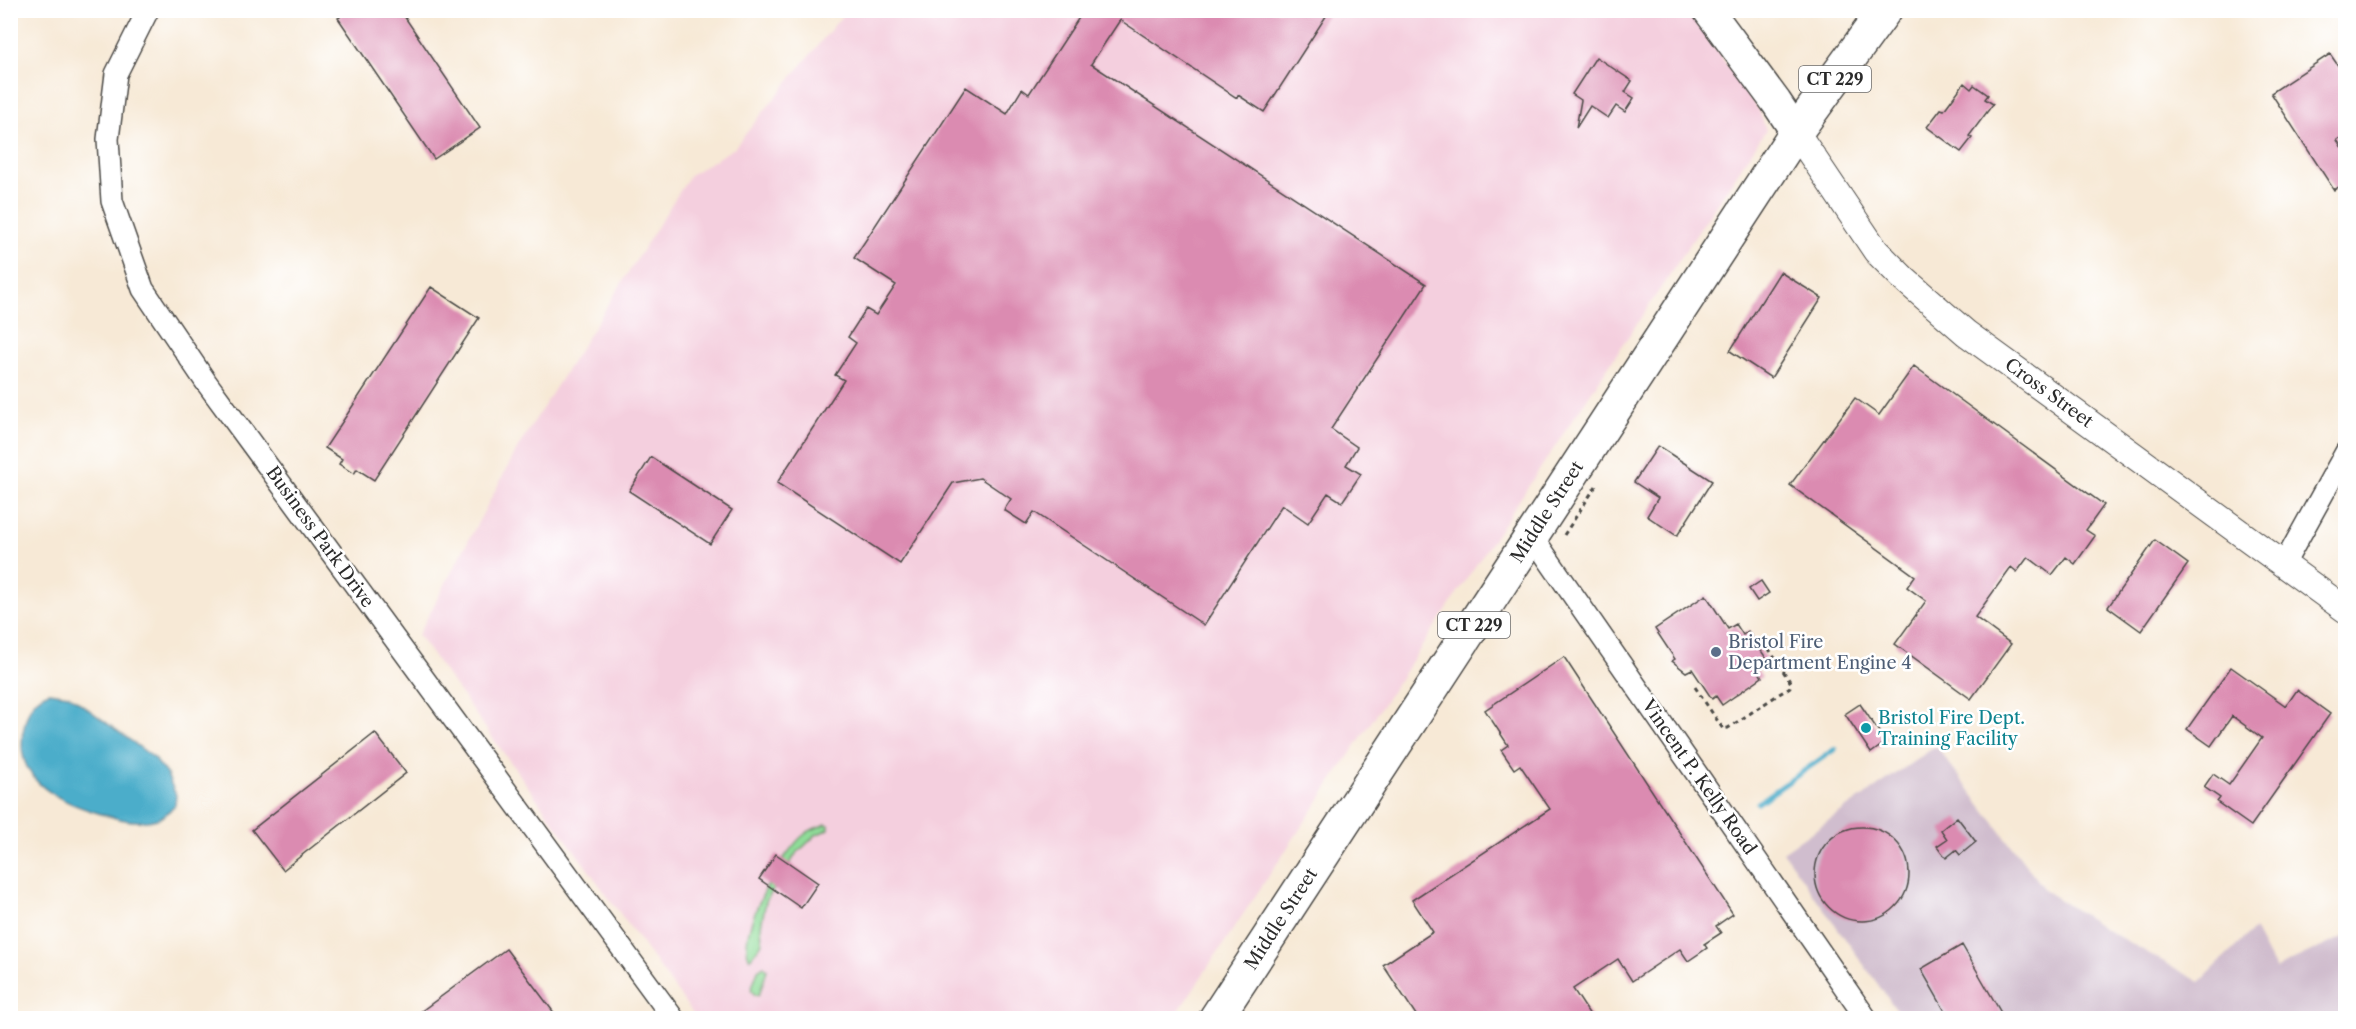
<svg xmlns="http://www.w3.org/2000/svg" width="2356" height="1029" font-family="'Libre Caslon Text',serif">
	<style>
		.built { fill: #f4cfde }
		.industrial { fill: #d0bdce }
		.green { fill: #90dc99; stroke: #5e8462; stroke-width: 1.5 }
		.water { fill: #4badca; stroke: #3b6c7a; stroke-width: 1.5 }
		.lines { fill: none; stroke-linecap: round; stroke-linejoin: round }
		.stream { stroke: #4badca; stroke-width: 5 }
		.building { fill: #db8bb1 }
		.minor-casing { stroke: #4a4845; stroke-width: 24 }
		.tertiary-casing { stroke: #4a4845; stroke-width: 28 }
		.secondary-casing { stroke: #4a4845; stroke-width: 33 }
		.primary-casing { stroke: #4a4845; stroke-width: 36 }
		.path { stroke: #4a4845; stroke-width: 3; stroke-dasharray: 4.5 4.5; stroke-linecap: butt }
		.minor { stroke: #fff; stroke-width: 21 }
		.tertiary { stroke: #fff; stroke-width: 26 }
		.secondary { stroke: #fff; stroke-width: 30 }
		.primary { stroke: #fff; stroke-width: 33 }
		.service-dot { fill: #5c6f8a; stroke: #fff; stroke-width: 2 }
		.culture-dot { fill: #0f9aa8; stroke: #fff; stroke-width: 2 }
		.labels { text-anchor: middle; dominant-baseline: central; stroke-width: 5; stroke-linejoin: round; paint-order: stroke }
		.shield { fill: #fff; stroke: #6b6b6b; stroke-width: 1.5 }
		.shield-label { font-size: 16px; font-weight: bold; fill: #2b2b2b }
		.street-label { font-size: 18px; fill: #2b2b2b; stroke: #fff }
		.service-label { font-size: 18px; fill: #4e5e75; stroke: #fff; text-anchor: start }
		.culture-label { font-size: 18px; fill: #0d838f; stroke: #fff; text-anchor: start }
	</style>
	<rect width="100%" height="100%" fill="#fff"/>
	<filter id="ink" filterUnits="userSpaceOnUse"><feTurbulence type="fractalNoise" baseFrequency=".0167" numOctaves="2"/><feDisplacementMap in="SourceGraphic" scale="12" xChannelSelector="R" yChannelSelector="G"/><feConvolveMatrix kernelMatrix="1 2 1 2 8 2 1 2 1" color-interpolation-filters="sRGB"/></filter>
	<filter id="wash" filterUnits="userSpaceOnUse"><feTurbulence type="fractalNoise" baseFrequency=".008" numOctaves="4" result="noise"/><feDisplacementMap in="SourceGraphic" scale="24" xChannelSelector="R" yChannelSelector="G"/><feGaussianBlur stdDeviation="1.35" result="paint"/><feColorMatrix in="noise" values="0 0 0 0 0 0 0 0 0 0 0 0 0 0 0 0 0 1.4 0 .05"/><feComposite in="paint" operator="in"/></filter>
	<g filter="url(#wash)">
		<rect width="100%" height="100%" fill="#f7e9d6"/>
		<path class="built" d="M846,11H1689L1759,111L1766,130L1174,1018H696L418,635L520,444L690,175L734,148Z"/>
		<path class="industrial" d="M1936,746L2046,891L2105,929L2200,982L2254,929L2275,969L2345,936V1018H1902L1783,852Z"/>
		<path class="green" d="M826,824L829,825V829L816,835L796,854L766,901L761,926L762,943L750,959C734,935 784,849 805,834C811,829 819,827 826,824Z
			M764,966L767,970L759,995H755L751,990L758,970Z"/>
		<path class="water" d="M49,692L69,695L154,758L167,775L176,795L175,805C170,810 164,817 157,819C139,825 116,819 98,813C54,800 10,778 25,723C29,707 34,698 49,692Z"/>
		<g class="lines">
			<path class="stream" d="M1758,803L1835,749"/>
		</g>
		<g id="blocks">
			<path class="building" d="M336,10H400L480,128L434,159L338,18L340,17Z
				M1084,10H1330L1264,112L1238,95L1237,98L1120,20L1091,64L1426,284L1331,429L1357,447L1346,465L1361,474L1342,502L1328,493L1308,523L1282,505L1204,625L1034,512L1026,524L1004,510L1011,499L980,478L953,483L900,564L777,483L844,380L835,375L856,343L848,337L866,309L876,315L896,285L854,258L966,87L1007,114L1022,89L1029,94Z
				M2330,54L2346,77V134L2337,140L2346,154V182L2334,190L2271,93Z
				M1596,57L1632,81L1625,92L1634,98L1625,112L1616,106L1608,118L1590,106L1576,128L1581,100L1572,94Z
				M1964,83L1971,89L1974,85L1988,95L1985,99L1993,104L1969,136L1972,138L1961,152L1927,127L1941,109L1944,110Z
				M1780,272L1822,298L1771,378L1730,351Z
				M431,287L479,318L374,480L357,469L354,474L339,464L342,459L325,448Z
				M1914,366L2104,505L2086,530L2095,536L2075,564L2066,557L2052,575L2028,557L2017,572L2011,567L1975,617L2011,644L1971,699L1895,644L1926,601L1907,587L1915,576L1790,485L1855,398L1879,415Z
				M1658,446L1712,481L1677,536L1647,516L1658,498L1634,482Z
				M651,457L732,510L710,544L629,491Z
				M2155,540L2188,564L2141,631L2108,607Z
				M1761,581L1769,593L1757,601L1749,589Z
				M1706,595L1728,629L1736,624L1743,635L1748,631L1768,661L1757,669L1762,677L1722,705L1716,696L1712,699L1692,669L1686,672L1672,661L1675,659L1655,629Z
				M1564,657L1733,914L1716,926L1721,933L1704,944L1707,948L1688,961L1680,949L1632,981L1618,959L1573,989L1592,1018H1418L1383,965L1433,932L1412,900L1550,809L1520,765L1514,769L1501,750L1508,745L1485,710Z
				M2231,667L2286,706L2297,690L2330,714L2251,826L2217,802L2220,798L2204,787L2213,774L2229,785L2262,738L2232,716L2211,746L2187,729Z
				M1860,704L1886,742L1871,753L1845,714Z
				M375,733L406,773L283,870L252,830Z
				M1957,817L1976,842L1960,855L1956,850L1946,858L1937,846L1947,839L1941,830Z
				M1815 874a47 47 0 1 1 94 0a47 47 0 1 1-94 0Z
				M776,854L818,883L801,908L759,879Z
				M1962,945L2004,1018H1949L1921,969Z
				M506,949L558,1018H412Z"/>
		</g>
	</g>
	<g filter="url(#ink)">
		<use href="#blocks" fill-opacity="0" stroke="#4a4845" stroke-width="1.5"/>
		<g class="lines">
			<defs>
				<path id="minor" d="M148,10L116,74L108,139L112,201L143,289L206,382L673,1018
					M1532,536L1866,1018
					M2284,564L2346,452"/>
				<path id="tertiary" d="M1796,132L1876,251L1904,279L1966,333L2346,610"/>
				<path id="secondary" d="M1708,10L1776,102L1796,132"/>
				<path id="primary" d="M1216,1018L1796,132L1885,10"/>
			</defs>
			<use href="#minor" class="minor-casing"/>
			<use href="#tertiary" class="tertiary-casing"/>
			<use href="#secondary" class="secondary-casing"/>
			<use href="#primary" class="primary-casing"/>
			<path class="path" d="M1564,535L1598,483
				M1695,687L1723,729L1728,728L1790,687L1791,683L1763,640"/>
			<use href="#minor" class="minor"/>
			<use href="#tertiary" class="tertiary"/>
			<use href="#secondary" class="secondary"/>
			<use href="#primary" class="primary"/>
		</g>
	</g>
	<circle class="service-dot" cx="1716" cy="652" r="6"/>
	<circle class="culture-dot" cx="1866" cy="728" r="6"/>
	<g class="labels">
		<g class="shield">
			<rect x="1799" y="66" width="72" height="26" rx="4.5"/>
			<rect x="1438" y="612" width="72" height="26" rx="4.5"/>
		</g>
		<g class="shield-label">
			<text x="1835" y="79">CT 229</text>
			<text x="1474" y="625">CT 229</text>
		</g>
		<g class="street-label">
			<text transform="translate(2049 393) rotate(36)">Cross Street</text>
			<text transform="translate(1547 512) rotate(-57)">Middle Street</text>
			<text transform="translate(320 537) rotate(54)">Business Park Drive</text>
			<text transform="translate(1699 777) rotate(55)">Vincent P. Kelly Road</text>
			<text transform="translate(1281 919) rotate(-57)">Middle Street</text>
		</g>
		<g class="service-label">
			<text x="1728" y="642">Bristol Fire<tspan x="1728" dy="21">Department Engine 4</tspan></text>
		</g>
		<g class="culture-label">
			<text x="1878" y="718">Bristol Fire Dept.<tspan x="1878" dy="21">Training Facility</tspan></text>
		</g>
	</g>
	<rect width="2356" height="1029" fill="none" stroke="#fff" stroke-width="36"/>
</svg>
